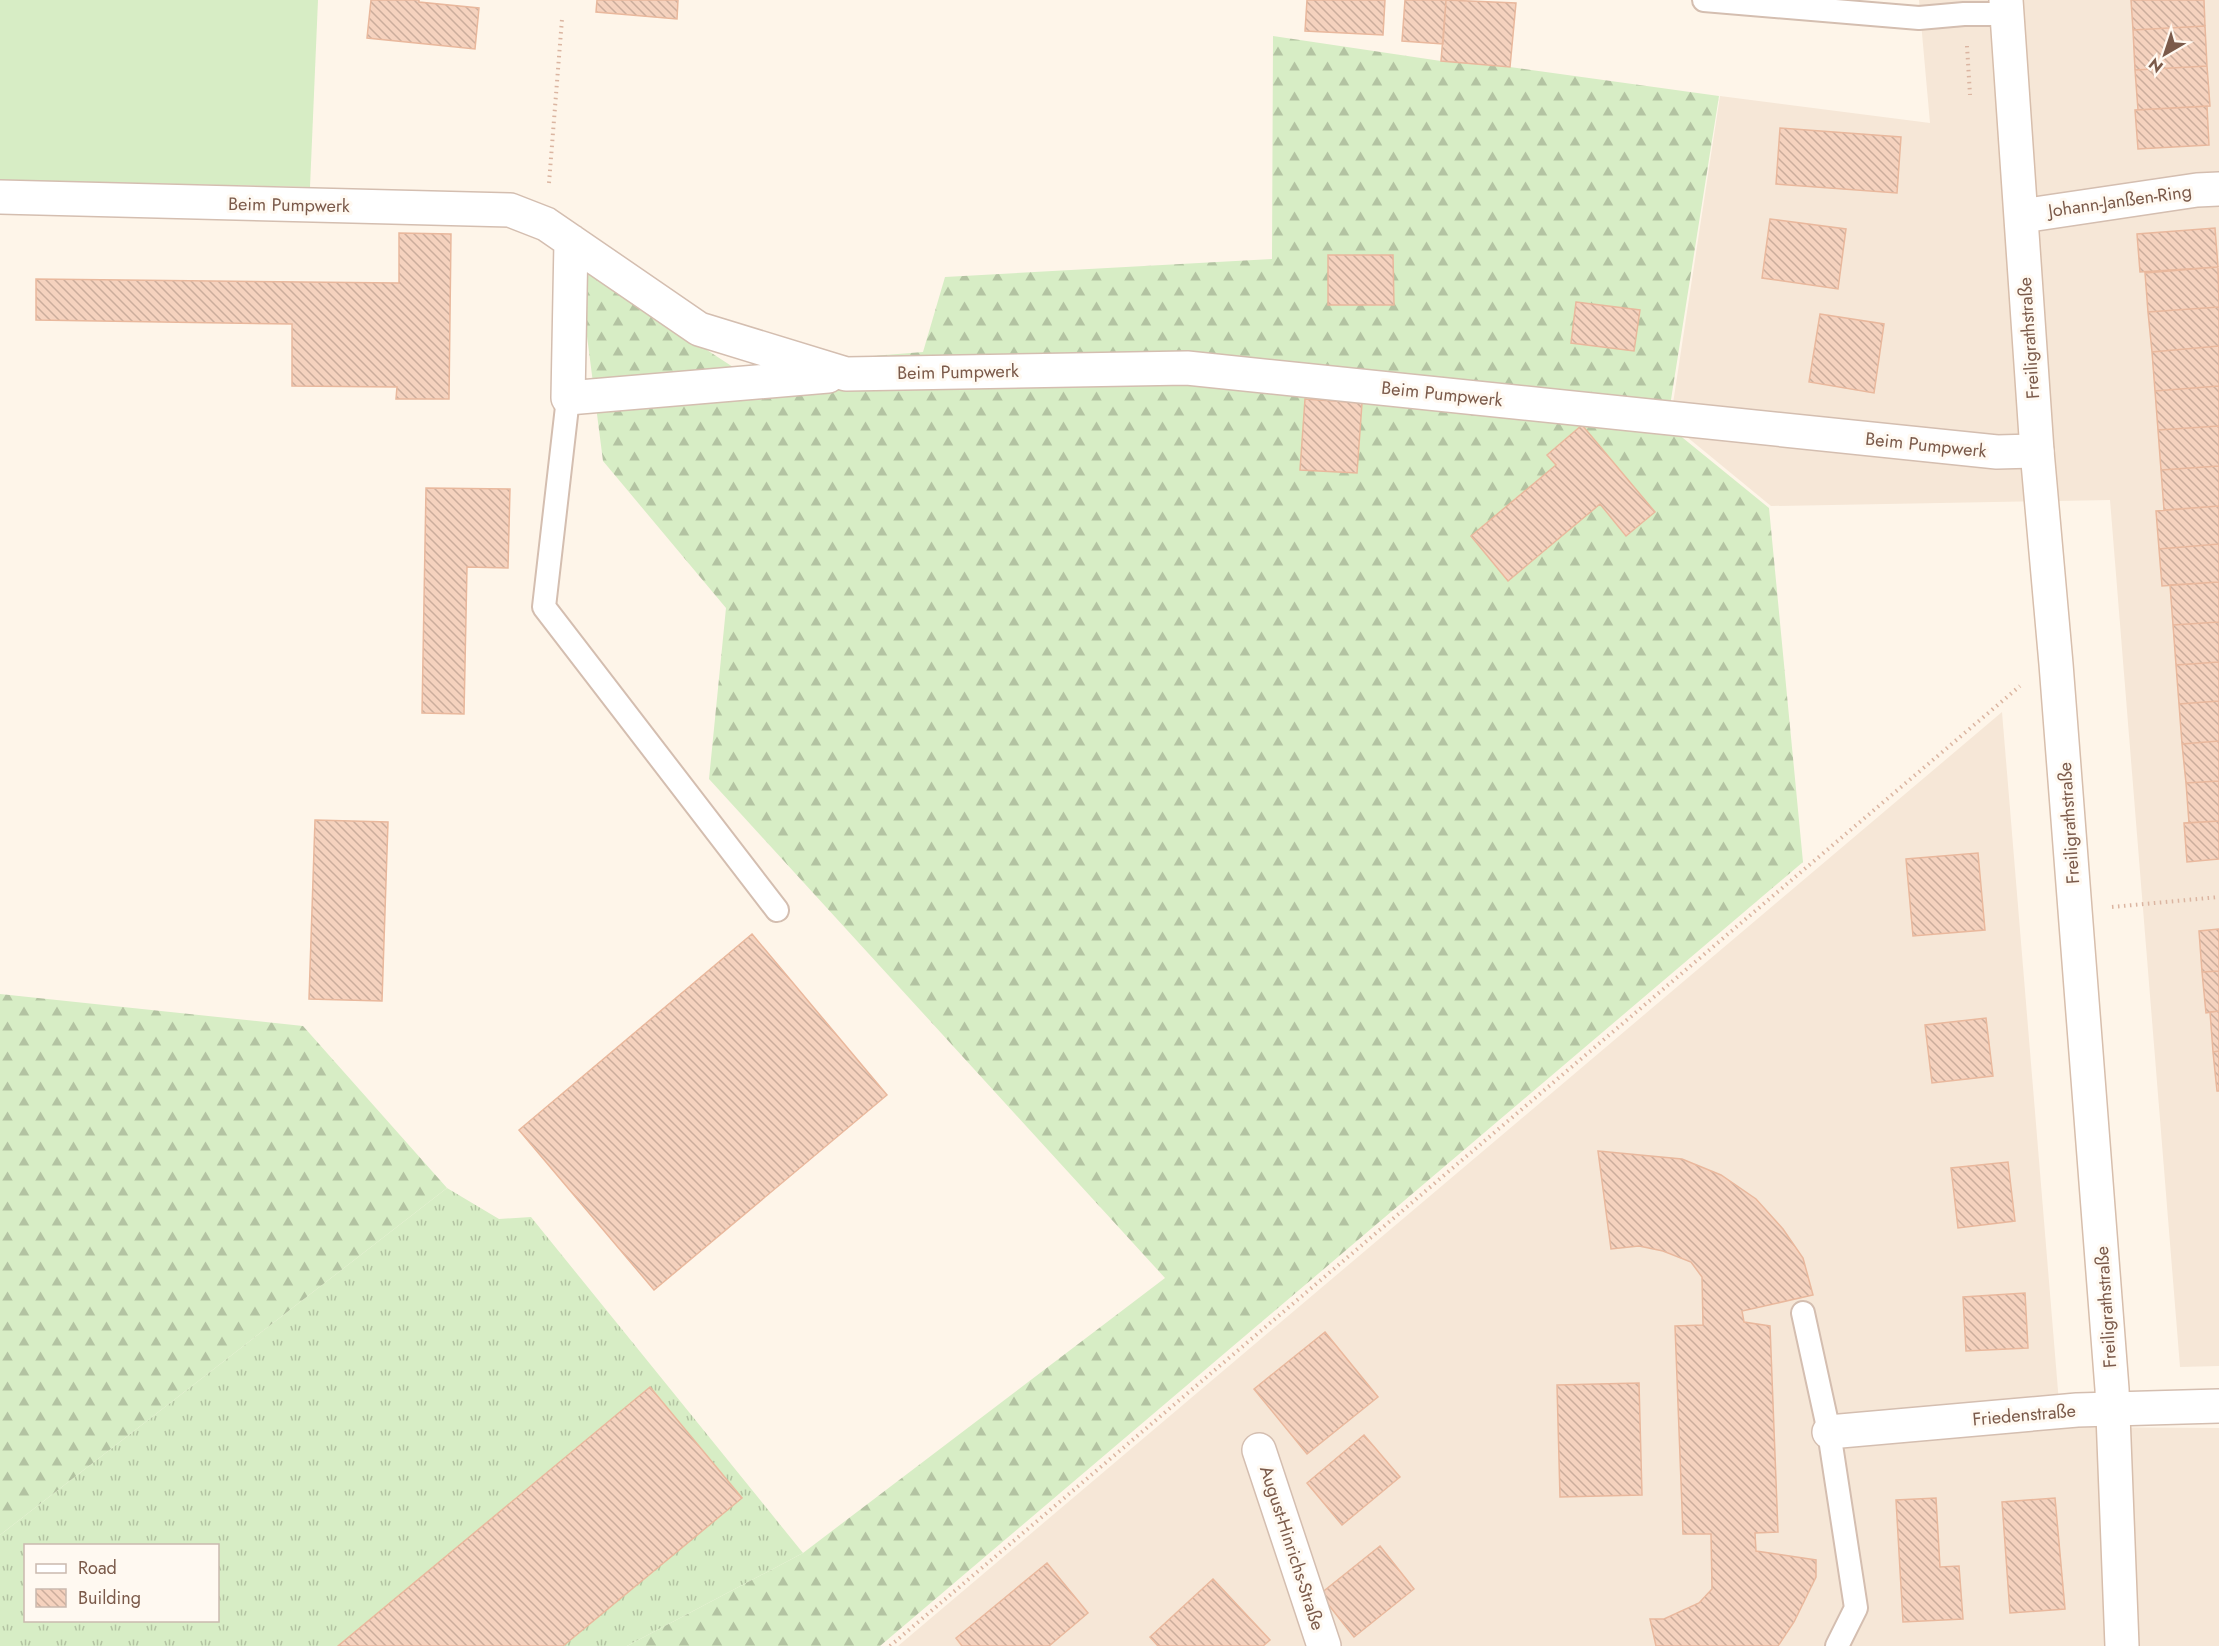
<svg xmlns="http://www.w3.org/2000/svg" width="2219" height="1646" font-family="Jost,sans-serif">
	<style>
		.residential { fill: #f6e7d7 }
		.grass { fill: url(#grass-tufts); fill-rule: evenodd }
		.forest { fill: url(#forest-firs) }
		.garden { fill: #d7edc5 }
		.building { fill: url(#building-back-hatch); stroke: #e9b89d; stroke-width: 1.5 }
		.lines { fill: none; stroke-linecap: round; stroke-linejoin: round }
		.lane-casing { stroke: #d4beb0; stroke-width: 26 }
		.street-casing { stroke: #d4beb0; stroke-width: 36 }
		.secondary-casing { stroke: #d7beac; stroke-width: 36 }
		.path { stroke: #dbb5a1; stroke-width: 4; stroke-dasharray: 1.5 4.5; stroke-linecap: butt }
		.lane { stroke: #fff; stroke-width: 22 }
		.street { stroke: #fff; stroke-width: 33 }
		.secondary { stroke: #fff; stroke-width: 33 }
		.labels { text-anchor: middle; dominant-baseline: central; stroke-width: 6; stroke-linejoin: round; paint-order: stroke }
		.street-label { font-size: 18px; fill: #7b5a4a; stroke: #fff9f1 }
	</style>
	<defs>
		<pattern id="grass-tufts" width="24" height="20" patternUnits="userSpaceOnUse" patternTransform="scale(1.5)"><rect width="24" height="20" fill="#d7edc5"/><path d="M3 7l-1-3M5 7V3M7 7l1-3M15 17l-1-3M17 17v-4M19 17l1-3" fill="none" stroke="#b3c3a2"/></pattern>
		<pattern id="forest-firs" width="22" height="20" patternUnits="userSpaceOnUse" patternTransform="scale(1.5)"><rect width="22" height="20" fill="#d7edc5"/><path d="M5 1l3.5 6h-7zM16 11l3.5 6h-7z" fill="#b3c3a2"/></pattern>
		<pattern id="building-back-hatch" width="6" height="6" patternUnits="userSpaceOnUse" patternTransform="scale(1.5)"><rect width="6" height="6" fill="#f5d2be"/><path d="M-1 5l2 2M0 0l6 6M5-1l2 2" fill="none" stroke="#cbad9c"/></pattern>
	</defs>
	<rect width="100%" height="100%" fill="#fef5e9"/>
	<path class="residential" d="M1919,0H2219V1366L2180,1367L2110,500L1771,506L1670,423L1720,96L1930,123Z
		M2002,712L2061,1427L2219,1428V1646H898Z"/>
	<path class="grass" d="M447,1188L499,1219L531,1217L803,1553L627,1646H0V1535ZM26,1546H218V1620H26Z"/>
	<path class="forest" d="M1273,36L1441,61L1510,67L1719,96L1667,425L1769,508L1803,862L880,1646H627L803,1553L1165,1278L709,779L726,608L603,461L578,266L733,367L923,352L945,277L1272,259Z
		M0,994L303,1026L447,1188L0,1535Z"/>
	<path class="garden" d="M0,0H318L310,187L0,180Z"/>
	<path class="building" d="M371,0H419V2L479,8L475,49L367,38Z
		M597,0H678L677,19L596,12Z
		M1307,0H1385L1383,35L1305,31Z
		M1405,0H1446L1443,44L1402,41Z
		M1446,0L1516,3L1510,67L1441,61Z
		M2131,0H2204L2205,26L2133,30Z
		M2205,26L2207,66L2135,70L2133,30Z
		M2207,66L2210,106L2138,110L2135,70Z
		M2207,106L2209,145L2138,149L2135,110Z
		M1780,128L1901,137L1897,193L1776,184Z
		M1770,219L1846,229L1838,289L1762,278Z
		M2215,228L2218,267L2140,272L2137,234Z
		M399,233L451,234L449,399H396L397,387L292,386V324L36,320V279L399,283Z
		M1328,255H1393L1394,305H1328Z
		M2218,267L2219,307L2148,312L2145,273Z
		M1576,302L1640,310L1634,351L1571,343Z
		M2219,307V346L2152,352L2148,312Z
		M1820,314L1884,324L1874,393L1809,382Z
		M2219,346V386L2155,391L2152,352Z
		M2219,386V426L2158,430L2155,391Z
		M1305,399L1362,403L1357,473L1300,470Z
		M1582,425L1655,512L1626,536L1600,504L1508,581L1471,536L1556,465L1547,455Z
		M2219,426V466L2161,470L2158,430Z
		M2219,466V506L2164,510L2161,470Z
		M426,488L510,489L508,568L467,567L464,714L422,713Z
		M2219,506V544L2159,549L2156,511Z
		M2219,544V582L2162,586L2159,549Z
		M2219,582V622L2173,625L2170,585Z
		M2219,622V662L2176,665L2173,625Z
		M2219,662V701L2179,704L2176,665Z
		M2219,701V741L2182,744L2179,704Z
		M2219,741V781L2186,783L2182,744Z
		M2219,781V821L2189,823L2186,783Z
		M315,820L388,822L382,1001L309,999Z
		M2219,821V859L2187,862L2184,823Z
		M1978,853L1985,930L1913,936L1906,859Z
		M2219,929V971L2202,972L2199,931Z
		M752,934L887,1095L654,1290L519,1130Z
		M2219,971V1011L2206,1013L2202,972Z
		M2219,1011V1051L2213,1052L2210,1012Z
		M1986,1018L1993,1076L1932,1083L1925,1025Z
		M2219,1051V1091H2217L2213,1052Z
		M1598,1151L1682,1159L1721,1175L1756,1199L1783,1229L1803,1258L1813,1295L1742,1311L1744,1322L1770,1326L1778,1532L1755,1533L1756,1551L1816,1560V1577L1794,1622L1778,1646H1656L1650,1619H1664L1699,1603L1712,1589L1711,1534H1683L1675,1326L1703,1325L1702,1277L1691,1262L1663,1251L1639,1246L1611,1249Z
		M2008,1162L2015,1221L1958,1228L1951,1168Z
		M2025,1293L2028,1348L1966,1351L1963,1297Z
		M1325,1332L1378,1397L1307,1454L1254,1389Z
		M1639,1383L1642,1495L1560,1497L1557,1385Z
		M650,1387L742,1498L563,1646H338Z
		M1364,1435L1400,1477L1342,1525L1307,1483Z
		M1936,1498L1940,1567L1959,1566L1963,1619L1903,1622L1896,1500Z
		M2055,1498L2065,1609L2010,1613L2002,1502Z
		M1380,1546L1414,1589L1354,1637L1320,1594Z
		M1047,1563L1088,1613L1049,1646H962L956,1638Z
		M1213,1579L1270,1640L1263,1646H1158L1150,1637Z"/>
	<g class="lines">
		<defs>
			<path id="lane" d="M1704,0L1919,18L1964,14H2007
				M568,398L544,607L777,910
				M1803,1313L1829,1432L1856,1608L1837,1646"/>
			<path id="street" d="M0,197L510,210L546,224L699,329L846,374L1187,368L1997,452L2037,451
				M2022,216L2197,190L2219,189
				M571,241L568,398L828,376
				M1829,1432L2077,1410L2219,1406
				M1259,1450L1324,1646"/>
			<path id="secondary" d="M2006,0L2037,451L2056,664L2112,1389L2122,1646"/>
		</defs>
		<use href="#lane" class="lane-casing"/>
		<use href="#street" class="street-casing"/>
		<use href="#secondary" class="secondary-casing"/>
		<path class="path" d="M1967,46L1970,95
			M549,183L562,19
			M2112,907L2219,897
			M890,1646L2020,686"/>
		<use href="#lane" class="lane"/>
		<use href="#street" class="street"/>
		<use href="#secondary" class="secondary"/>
	</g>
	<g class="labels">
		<g class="street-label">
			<text transform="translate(2120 201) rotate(-8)">Johann-Janßen-Ring</text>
			<text transform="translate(289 205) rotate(1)">Beim Pumpwerk</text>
			<text transform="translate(2029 338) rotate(-94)">Freiligrathstraße</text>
			<text transform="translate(958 372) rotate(-1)">Beim Pumpwerk</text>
			<text transform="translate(1442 394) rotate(6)">Beim Pumpwerk</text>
			<text transform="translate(1926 445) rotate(6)">Beim Pumpwerk</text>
			<text transform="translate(2069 823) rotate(-94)">Freiligrathstraße</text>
			<text transform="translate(2106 1307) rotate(-94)">Freiligrathstraße</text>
			<text transform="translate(2024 1415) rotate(-5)">Friedenstraße</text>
			<text transform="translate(1292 1548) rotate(72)">August-Hinrichs-Straße</text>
		</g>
	</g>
	<rect x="24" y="1544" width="195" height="78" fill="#fff9f1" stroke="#cab9ae" stroke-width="1.5"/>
	<rect x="36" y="1564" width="30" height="9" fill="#ffffff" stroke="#cab9ae" stroke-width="1.5"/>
	<text x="78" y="1574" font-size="18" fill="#7b5a4a">Road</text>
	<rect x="36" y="1589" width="30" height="18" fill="url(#building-back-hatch)" stroke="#cab9ae" stroke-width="1.5"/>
	<text x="78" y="1604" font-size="18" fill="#7b5a4a">Building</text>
	<g transform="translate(2165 54) rotate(219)" stroke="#fff9f1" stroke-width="4.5" paint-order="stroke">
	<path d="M0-4.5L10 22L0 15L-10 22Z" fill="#7b5a4a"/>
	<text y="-9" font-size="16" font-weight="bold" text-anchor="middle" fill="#7b5a4a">N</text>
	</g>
</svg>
